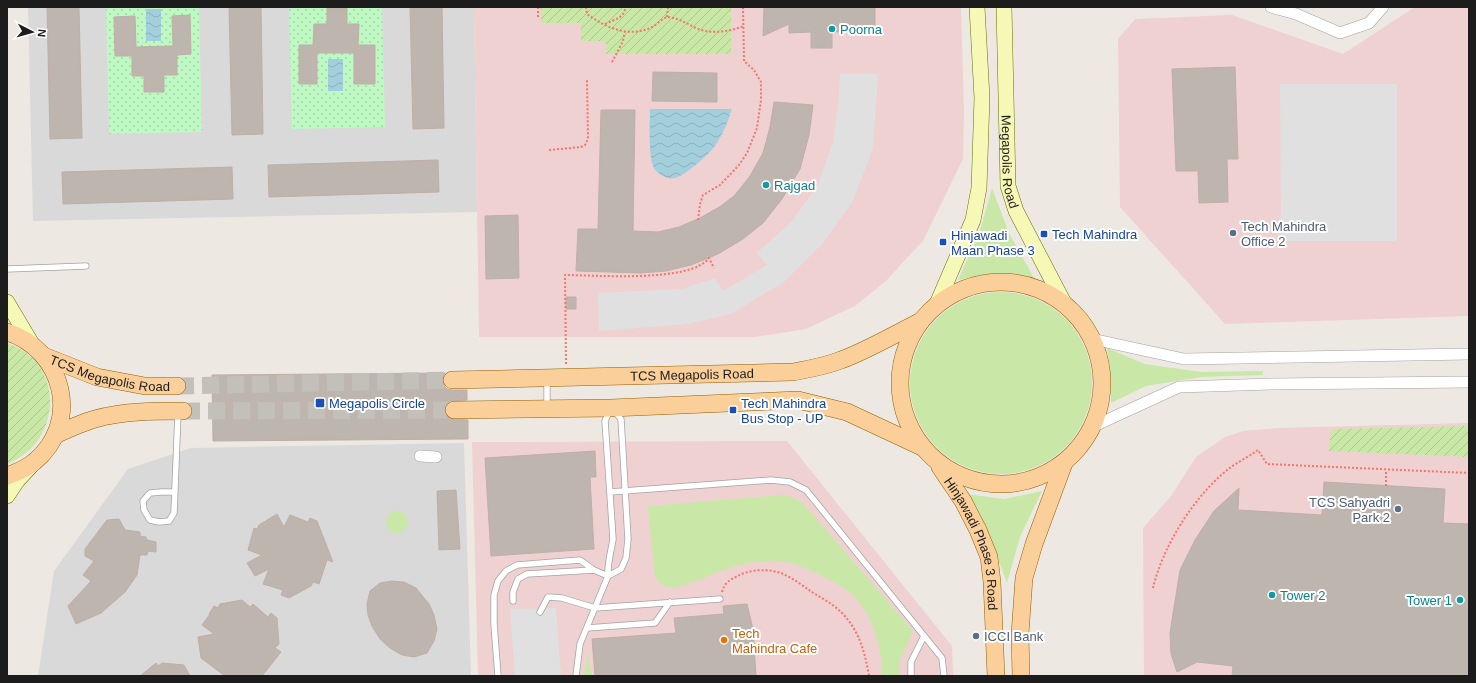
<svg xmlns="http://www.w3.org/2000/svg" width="1476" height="683" font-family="Helvetica,sans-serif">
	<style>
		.residential { fill: #dad9d9 }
		.commercial { fill: #efd1d1 }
		.grass { fill: #c9e8a8 }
		.park { fill: url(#park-dots) }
		.garden { fill: url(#garden-furrows) }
		.parking { fill: #e0e0e0 }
		.water { fill: url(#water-waves) }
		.building { fill: #beb5ae; stroke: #bfafa5 }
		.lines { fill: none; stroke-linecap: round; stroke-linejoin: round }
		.primary-tunnel { stroke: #c3c0ba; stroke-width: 17; stroke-dasharray: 17 8; stroke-linecap: butt }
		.lane-casing { stroke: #a3a3a3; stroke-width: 7 }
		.street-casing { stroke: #a3a3a3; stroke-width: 12 }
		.secondary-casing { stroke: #677006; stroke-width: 16 }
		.primary-casing { stroke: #925f02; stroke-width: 18 }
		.path { stroke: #f77469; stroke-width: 2; stroke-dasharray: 2 2; stroke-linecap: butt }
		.lane { stroke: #fff; stroke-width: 5.5 }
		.street { stroke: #fff; stroke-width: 11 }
		.secondary { stroke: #f6f8b5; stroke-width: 15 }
		.primary { stroke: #facf9a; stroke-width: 17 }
		.culture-dot { fill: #0f9aa8; stroke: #fff; stroke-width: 1.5 }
		.service-dot { fill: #5c6f8a; stroke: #fff; stroke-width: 1.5 }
		.transit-dot { fill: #1a4fb4; stroke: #fff; stroke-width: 1.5 }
		.food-dot { fill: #e8710a; stroke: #fff; stroke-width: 1.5 }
		.labels { text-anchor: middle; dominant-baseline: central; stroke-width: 4; stroke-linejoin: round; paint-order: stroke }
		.culture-label { font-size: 13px; fill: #0d838f; stroke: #fff; text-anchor: start }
		.street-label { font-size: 13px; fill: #1c1c1c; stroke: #fff }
		.service-label { font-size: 13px; fill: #4e5e75; stroke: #fff; text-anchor: start }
		.transit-label { font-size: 13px; fill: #164399; stroke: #fff; text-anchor: start }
		.food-label { font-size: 13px; fill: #c56008; stroke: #fff; text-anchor: start }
	</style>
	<defs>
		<pattern id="park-dots" width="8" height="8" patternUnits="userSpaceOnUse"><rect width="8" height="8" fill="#bef8c2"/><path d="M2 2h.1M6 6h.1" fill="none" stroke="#a3d4a6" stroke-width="1.8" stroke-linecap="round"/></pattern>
		<pattern id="garden-furrows" width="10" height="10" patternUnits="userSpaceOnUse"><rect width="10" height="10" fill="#c9e8a8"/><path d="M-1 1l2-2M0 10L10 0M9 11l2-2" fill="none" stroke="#acc690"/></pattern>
		<pattern id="water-waves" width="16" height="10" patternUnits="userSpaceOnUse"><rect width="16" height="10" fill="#a2cfdb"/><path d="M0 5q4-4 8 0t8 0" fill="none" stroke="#8bb1bb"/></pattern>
	</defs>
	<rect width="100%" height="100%" fill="#ede9e2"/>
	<path class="residential" d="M28,7H474L477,212L33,221Z
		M464,443L471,676H38L54,571L128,469L191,448Z"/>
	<path class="commercial" d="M474,7H961L964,110L963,159L923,241L906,259L886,281L855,306L806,329L755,337H479Z
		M1415,7H1469V316L1225,324L1120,207L1118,39L1135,19L1232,15L1343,54Z
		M1469,423V676H1144L1143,528L1171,496L1196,457L1225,437L1243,431L1278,428Z
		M787,441L952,646L953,676H478L472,442Z"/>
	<path class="grass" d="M992,188L1009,233L1034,278L995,273L958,280L979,234Z
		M910 383a91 91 0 1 1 182 0a91 91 0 1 1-182 0Z
		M1107,348L1145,364L1201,372L1263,371V375L1201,377L1146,386L1111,403V377Z
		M1042,491L1020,537L1007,583L990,538L967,494L1004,499Z
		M782,495L792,497L803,503L913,631L900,660V676H882C882,649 874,618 855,597C845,586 801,564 785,562C776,560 764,561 755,562C728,565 701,581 674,588L663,586L655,578L648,506Z
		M386 522a11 11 0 1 1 22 0a11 11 0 1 1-22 0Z
		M589,653L591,676H583Z"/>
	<path class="park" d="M106,7H199L202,132L109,134Z
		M289,7H382L385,127L292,129Z"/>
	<path class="garden" d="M541,7H731V54H606V41H581V23H541Z
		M7,343C66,362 63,443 7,464Z
		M1469,426V457L1329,451L1331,429Z"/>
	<path class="parking" d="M840,74H878L873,149L852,203L822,244L784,282L731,314L688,324L599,331L598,293L682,289L715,278L723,291L767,265L757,253L791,222L817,187L833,142L839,98Z
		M1280,84H1397V241H1281Z
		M556,608L561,676H515L510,609Z"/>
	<path class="water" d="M146,9H161V41H146Z
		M328,59H343V91H328Z
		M650,109H732C728,121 724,132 717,143C712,152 685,176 675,178C668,180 657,174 654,168C648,158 650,122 650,109Z"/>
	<path class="building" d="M47,7H79L82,138L50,139Z
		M229,7H261L263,134L232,135Z
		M410,7H442L444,128L413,129Z
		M764,7H875V31L832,32V48H811V32L789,33V24L763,36Z
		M327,8H347V24H359L358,45H375V84H354V53H317V84H299V45H313L314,24H327Z
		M190,15L191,54L177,55V75H164V92H144V76H132V56H115L114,17L135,16L136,47L173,46L172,16Z
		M1235,67L1238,159H1227L1228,202L1199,203L1198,171H1176L1172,69Z
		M653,72L717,73V102L652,101Z
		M774,102L813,105L809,135L800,169L782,199L763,223L743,239L718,254L691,265L666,271L641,273L576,271L578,229H598L601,110H635L633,231L658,232L679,227L700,218L721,206L735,195L750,176L763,153L770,127Z
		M438,160L439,192L269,197L268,165Z
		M232,167L233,199L63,204L62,172Z
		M518,215L519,278L486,279L485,216Z
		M566,297H576V309H566Z
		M445,373L443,376L442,381L444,386L447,389L452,390H467V400L449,401L446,405L444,410L445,415L449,419L468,420V439L213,441L212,375Z
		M595,451L596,477H590L594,549L491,556L485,458Z
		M1324,482L1445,489L1443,523L1469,524V676H1232L1233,666L1197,662L1177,672L1171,654L1170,633L1180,570L1195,540L1214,511L1239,488L1238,510L1322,515Z
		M456,490L460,549L439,550L437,491Z
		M277,514L284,527L290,515L308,522L310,518L317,521L333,562L327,560L319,584L313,582L311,586L289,598L281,595L283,590L263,584L269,569L255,576L247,563L262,555L248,550L254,528L257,529L259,525Z
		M119,519L125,530L140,532V536L146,537L147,540L156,542V552L148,551L147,555H140L137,575L125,592L101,613L76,624L68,606L91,581L83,575L94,561L85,556V549L107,520Z
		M392,581L404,582L416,588L429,604L434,615L437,629L434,641L427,653L414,657L402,655L390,648L380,639L372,626L368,615L367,604L370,591L380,583Z
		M242,600L250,607L253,604L268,617L271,613L277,618L279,644L275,648L281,652L262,676H225L201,658L198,637L214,634L202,625L210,614H209L214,606L218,608L220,604Z
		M747,604L753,629L756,676H595L592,639L676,633L674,618L724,614L723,606Z
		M156,663L158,666L162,663L184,665L190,676H140Z"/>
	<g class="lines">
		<path class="primary-tunnel" d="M177,386L452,380
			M183,411L454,410"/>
		<defs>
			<path id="lane" d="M7,269L86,266
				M547,380V408
				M175,492H161L150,493L143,501L144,510L150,520L159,522L169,521L174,513L178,413
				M610,492L771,480L790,482L806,490L942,658L944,676
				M513,601V592L518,579L527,574L594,570L608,576
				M540,612L548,597L562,598L595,608L720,599
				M587,628L655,623L670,602
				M498,676L494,624V595L498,581L506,571L517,565L580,560L594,570
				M576,676L580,644L608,576C607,564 611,552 613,539L605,421L611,408L621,419L628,539L626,558L621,569L608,576
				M911,676V662L924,636"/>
			<path id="street" d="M1271,7L1296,14L1340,33L1369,23L1383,7
				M1092,339L1184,359L1469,354
				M1092,427L1179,387L1271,384L1469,382
				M420,456L436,457"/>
			<g id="secondary">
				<path id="s1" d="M1004,7L1008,186L1016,211L1064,303"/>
				<path d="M7,302L32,344"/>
				<path d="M937,304L973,220L979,188L982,98L977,7"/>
				<path d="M7,496L17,481L31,466"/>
			</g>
			<g id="primary">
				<circle cx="1001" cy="383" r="101"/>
				<path d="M7,332C64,350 82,423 34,462C26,469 17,472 7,476"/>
				<path id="s2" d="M44,356L97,377L145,386H177"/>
				<path id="s3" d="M452,380L793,372C809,369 826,366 841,360C868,350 895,334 921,321"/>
				<path d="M454,410L611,408L798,400L847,412L922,447"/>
				<path d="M55,435C68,429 81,423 95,419C123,411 154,411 183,411"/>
				<path id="s4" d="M940,467L963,501L978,530L989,557L992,582L996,676"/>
				<path d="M1021,676L1020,634L1024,578L1034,544L1064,463"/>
			</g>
		</defs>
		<use href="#lane" class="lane-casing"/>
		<use href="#street" class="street-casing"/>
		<use href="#secondary" class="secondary-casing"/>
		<use href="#primary" class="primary-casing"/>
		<path class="path" d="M538,7V17
			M586,7L587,14C606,28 631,39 654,26C658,23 662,19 667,17C678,18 684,22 694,27C709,35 728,32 744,26
			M667,17L668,7
			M605,24C615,19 623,19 626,7
			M612,62L623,41L625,31
			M549,150L581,147L585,145L588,139L587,80
			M698,220L700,204L703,195L720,185L739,165L747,153L757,128L761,100V82L754,70L744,61L743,7
			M566,364L565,275C595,275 691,283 709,258L714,268
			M1386,486V470
			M1153,588C1163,546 1193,498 1227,470C1236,463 1248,457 1258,450L1267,464L1469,473
			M722,592C724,584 729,580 736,577C749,569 769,568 783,574C793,578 803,586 812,592C823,599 835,605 844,615C860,633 865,653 869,676"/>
		<use href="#lane" class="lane"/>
		<use href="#street" class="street"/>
		<use href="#secondary" class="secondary"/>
		<use href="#primary" class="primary"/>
	</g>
	<g class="culture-dot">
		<circle cx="832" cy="29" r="4"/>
		<circle cx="766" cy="185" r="4"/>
		<circle cx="1272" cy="595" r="4"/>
		<circle cx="1460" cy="600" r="4"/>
	</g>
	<g class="service-dot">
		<circle cx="1233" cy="233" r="4"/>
		<circle cx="1398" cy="509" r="4"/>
		<circle cx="976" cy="636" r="4"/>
	</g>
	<g class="transit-dot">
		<rect x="1040" y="230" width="8" height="8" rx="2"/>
		<rect x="939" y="238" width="8" height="8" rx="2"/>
		<rect x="315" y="398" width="10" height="10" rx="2"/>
		<rect x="729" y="406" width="8" height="8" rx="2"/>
	</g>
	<circle class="food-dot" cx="724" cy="640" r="4"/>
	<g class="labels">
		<g class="culture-label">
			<text x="840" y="29">Poorna</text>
			<text x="774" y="185">Rajgad</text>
			<text x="1280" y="595">Tower 2</text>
			<text x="1452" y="600" text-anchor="end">Tower 1</text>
		</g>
		<g class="street-label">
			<text stroke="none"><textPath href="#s1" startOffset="155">Megapolis Road</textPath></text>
			<text stroke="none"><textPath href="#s2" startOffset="69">TCS Megapolis Road</textPath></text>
			<text stroke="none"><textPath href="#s3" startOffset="240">TCS Megapolis Road</textPath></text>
			<text stroke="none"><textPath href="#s4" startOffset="85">Hinjawadi Phase 3 Road</textPath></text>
		</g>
		<g class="service-label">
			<text x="1241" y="226">Tech Mahindra<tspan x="1241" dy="15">Office 2</tspan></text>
			<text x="1390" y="502" text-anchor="end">TCS Sahyadri<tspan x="1390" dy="15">Park 2</tspan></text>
			<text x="984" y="636">ICCI Bank</text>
		</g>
		<g class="transit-label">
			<text x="1052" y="234">Tech Mahindra</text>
			<text x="951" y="235">Hinjawadi<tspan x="951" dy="15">Maan Phase 3</tspan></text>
			<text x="329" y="403">Megapolis Circle</text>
			<text x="741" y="403">Tech Mahindra<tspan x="741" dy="15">Bus Stop - UP</tspan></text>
		</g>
		<g class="food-label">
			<text x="732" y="633">Tech<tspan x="732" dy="15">Mahindra Cafe</tspan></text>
		</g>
	</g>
	<rect width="1476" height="683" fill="none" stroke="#1c1c1c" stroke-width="16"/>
	<g transform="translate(32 32) rotate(96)" stroke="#ffffff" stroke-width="3" paint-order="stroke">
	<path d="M0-3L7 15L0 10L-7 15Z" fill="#1c1c1c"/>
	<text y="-6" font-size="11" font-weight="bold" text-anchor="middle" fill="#1c1c1c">N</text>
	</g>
</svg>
